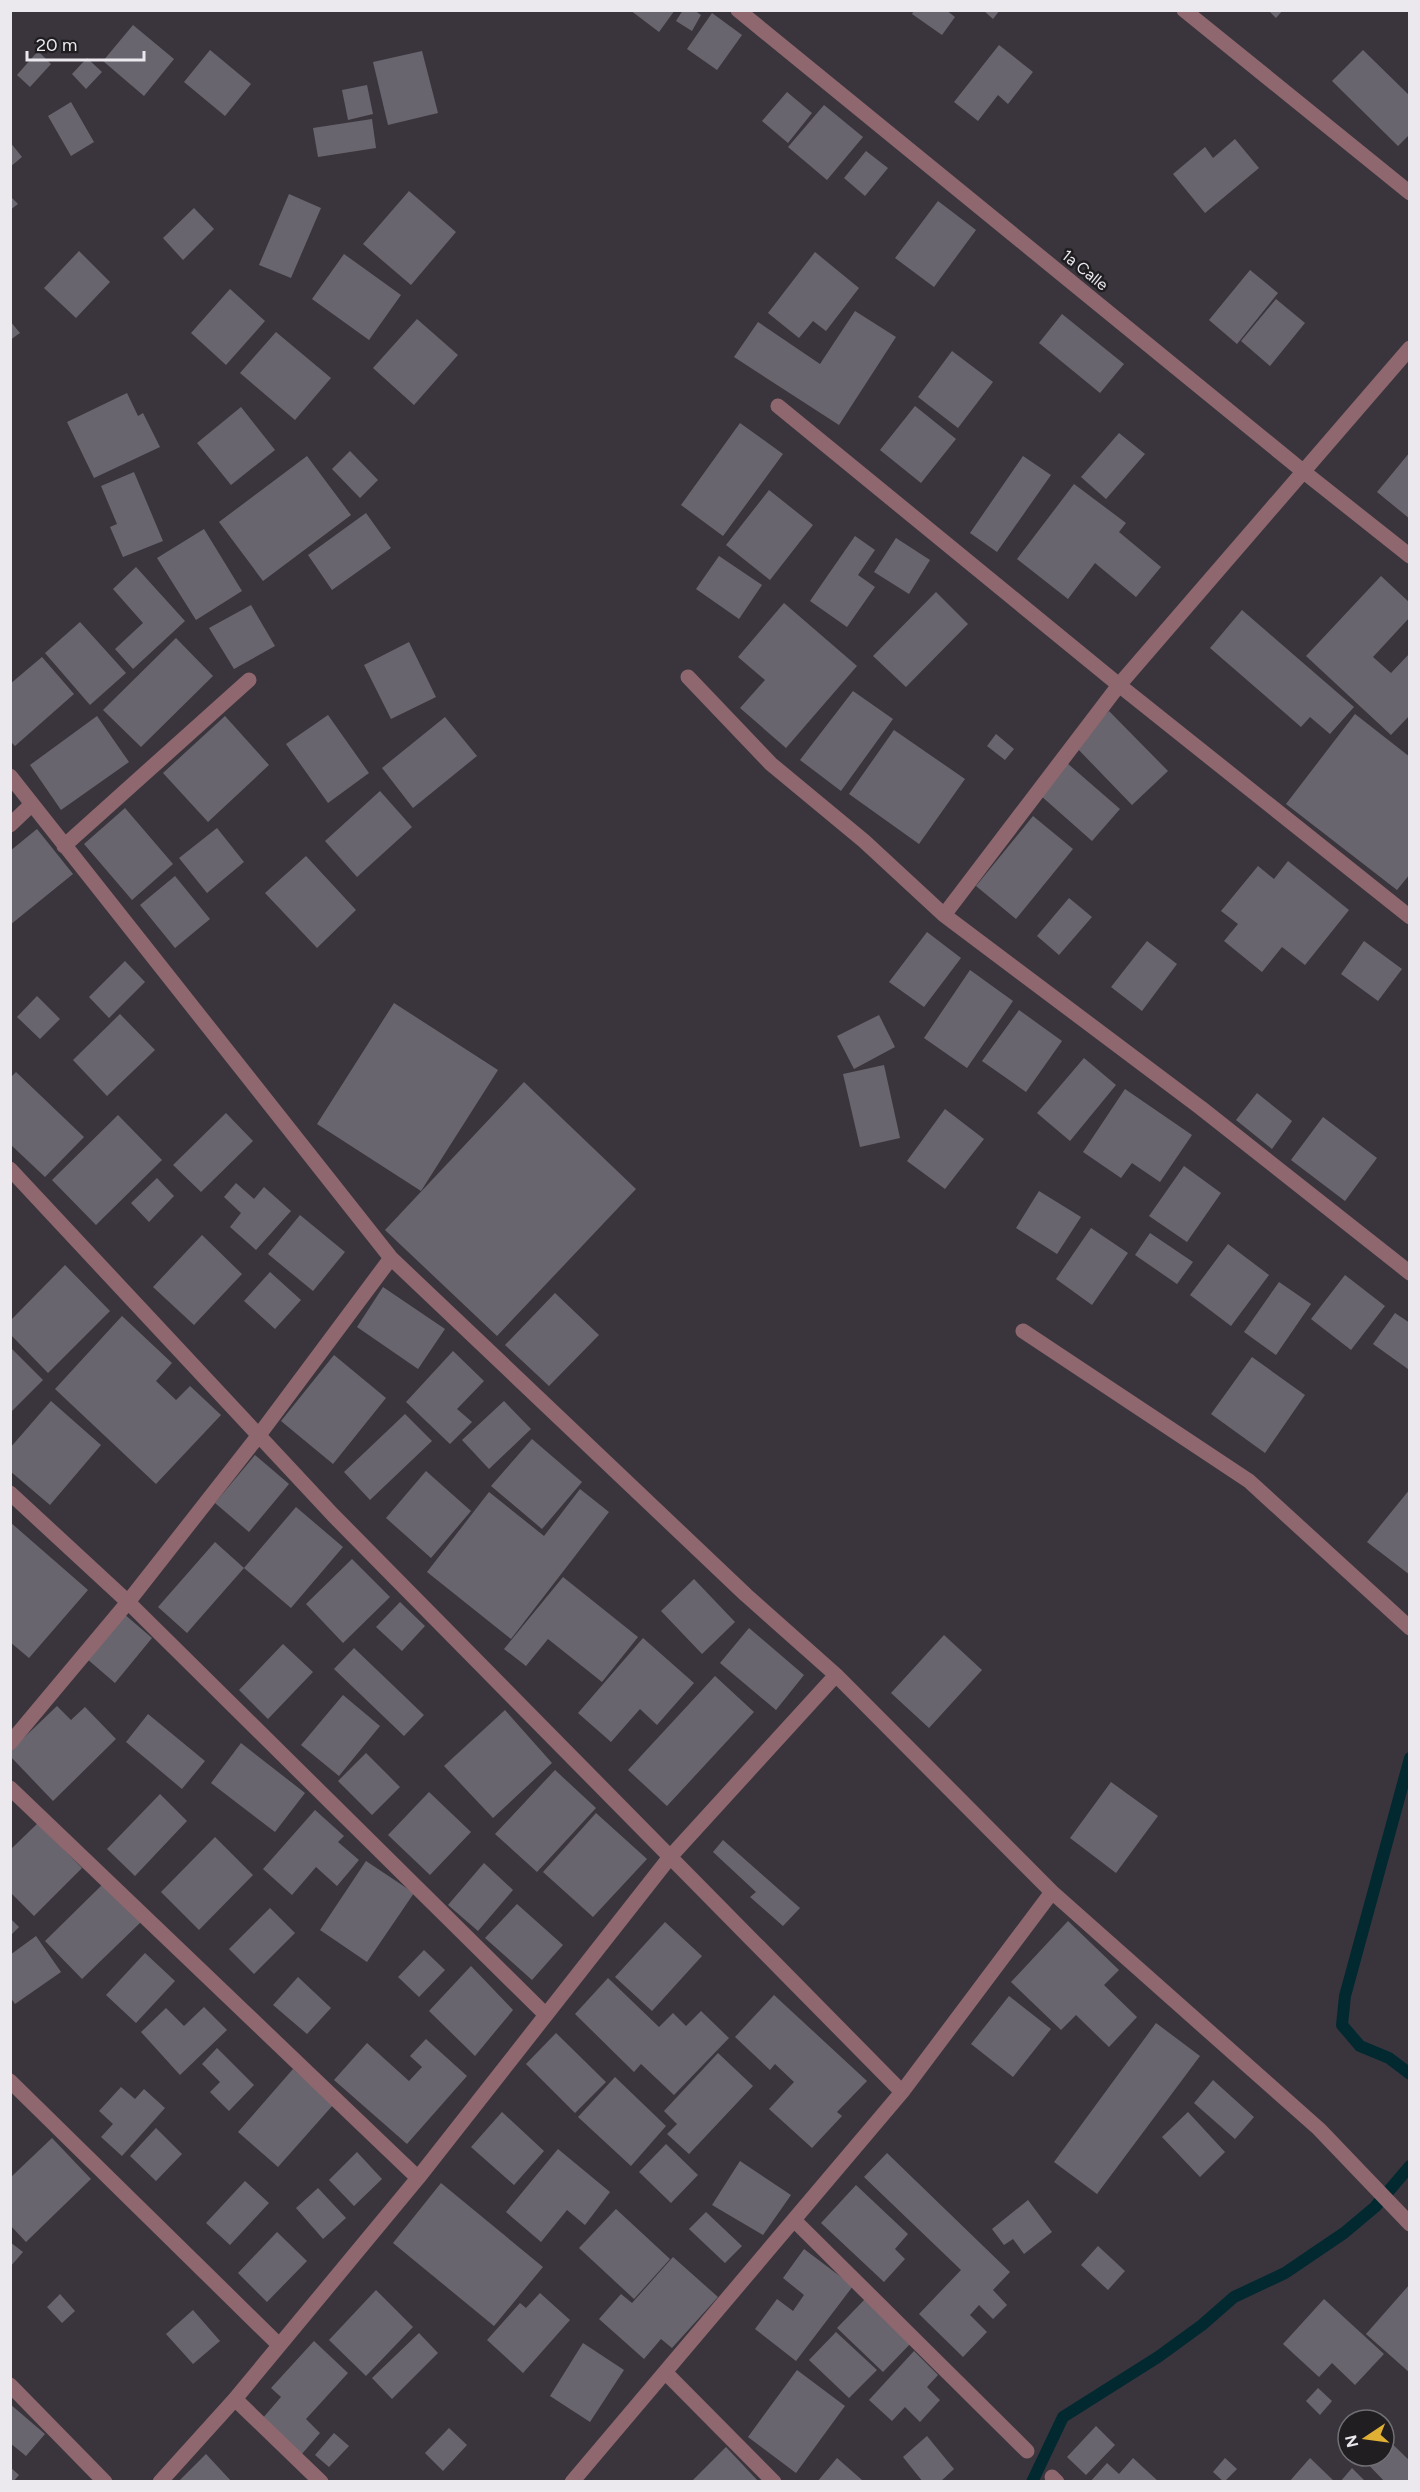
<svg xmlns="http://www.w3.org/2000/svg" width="1420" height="2492" font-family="Figtree,sans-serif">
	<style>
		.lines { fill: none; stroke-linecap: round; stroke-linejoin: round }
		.stream { stroke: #022930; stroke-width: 12 }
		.building { fill: #69656e }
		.minor { stroke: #8f676e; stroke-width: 15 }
		.labels { text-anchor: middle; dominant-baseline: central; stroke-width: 5; stroke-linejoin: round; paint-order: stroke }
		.street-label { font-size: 16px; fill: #ebe8ee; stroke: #201e21 }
	</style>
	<rect width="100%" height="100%" fill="#3a353d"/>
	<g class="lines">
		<path class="stream" d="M1410,1758L1345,1996L1342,2025L1360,2046L1389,2058L1410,2074
			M1032,2482L1063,2417L1158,2357L1202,2325L1234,2297L1285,2273L1344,2233L1375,2207L1410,2166"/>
	</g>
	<path class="building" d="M630,10H675L659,32Z
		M683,10H694L701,15L692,31L676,21Z
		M914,10H946L955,17L942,35L912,14Z
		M983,10H1000L993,19Z
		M1268,10H1283L1276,18Z
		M712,13L742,35L717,70L687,49Z
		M133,25L174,59L144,96L103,61Z
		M999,45L1033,72L1008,104L998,95L978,121L954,102Z
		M210,50L251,84L225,116L184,82Z
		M1363,50L1410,96V134L1398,146L1332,81Z
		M38,51L51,64L30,87L17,75Z
		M422,51L438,113L388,125L373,62Z
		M87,58L102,72L86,89L72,74Z
		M367,85L373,114L348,120L342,90Z
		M787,92L812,113L788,143L762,121Z
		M71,102L94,142L71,156L48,116Z
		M824,105L863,137L827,180L788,147Z
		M372,119L376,148L318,157L313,128Z
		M1235,139L1259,168L1205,213L1173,174L1205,147L1213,158Z
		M10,142L22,157L10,167Z
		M866,151L888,168L865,196L844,178Z
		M409,191L456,232L411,285L363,244Z
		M289,194L321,208L291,278L259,265Z
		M10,196L18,204L10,210Z
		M938,201L976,230L934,287L895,258Z
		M194,208L214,229L183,260L163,238Z
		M79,251L110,282L76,318L44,288Z
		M815,252L859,288L826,331L813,321L799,338L768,313Z
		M344,254L401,295L369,340L312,299Z
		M1250,270L1278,293L1237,344L1209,320Z
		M230,289L265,321L226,365L191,333Z
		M1276,299L1305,323L1270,366L1241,341Z
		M855,311L896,337L839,425L734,357L758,322L820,364Z
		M1062,314L1124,364L1100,393L1039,343Z
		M417,319L458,355L414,405L373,368Z
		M10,321L20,333L10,340Z
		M276,332L331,378L295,420L240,373Z
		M952,351L993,382L958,428L918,397Z
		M127,393L138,416L143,413L160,447L94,478L67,422Z
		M915,406L956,439L921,483L880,450Z
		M241,407L275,450L231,485L197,443Z
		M740,423L783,454L723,536L681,505Z
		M1119,433L1145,454L1106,499L1081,477Z
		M350,451L378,480L360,498L332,469Z
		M1410,452V519L1377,492Z
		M307,456L351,515L263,581L219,522Z
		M1023,456L1051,475L997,552L970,533Z
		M134,472L163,541L123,557L110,527L117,524L101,486Z
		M1074,484L1126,523L1119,532L1161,567L1136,597L1095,563L1068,599L1017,559Z
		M769,490L813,525L770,580L726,545Z
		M366,513L391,548L332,590L308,555Z
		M204,529L242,591L196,620L157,558Z
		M855,536L875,550L858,575L875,587L847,627L810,601Z
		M896,538L930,560L909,594L874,572Z
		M719,556L762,585L739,619L696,589Z
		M136,567L185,621L133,669L115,649L143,623L113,589Z
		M1381,576L1410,603V617L1373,657L1391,673L1410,653V715L1391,735L1306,656Z
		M936,592L968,624L906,687L873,656Z
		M784,603L857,666L786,748L740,708L765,680L738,657Z
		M251,605L275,646L234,669L209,628Z
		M1242,610L1354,707L1330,734L1310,717L1301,727L1210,648Z
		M80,622L126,673L90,705L45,653Z
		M176,638L213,676L141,747L103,710Z
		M409,642L436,697L391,719L364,665Z
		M42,657L74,694L15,746L10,741V684Z
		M853,691L893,719L841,791L800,760Z
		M1109,711L1168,771L1132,805L1074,745Z
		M1355,714L1410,757V874L1397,890L1286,804Z
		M328,715L369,773L328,803L286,744Z
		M97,716L129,762L61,810L30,765Z
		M225,716L269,765L208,822L163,773Z
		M445,717L477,756L413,808L382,768Z
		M894,730L965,779L919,844L849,794Z
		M996,734L1014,749L1005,760L987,746Z
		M1067,763L1120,809L1092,841L1040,795Z
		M380,791L412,827L357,877L325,841Z
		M125,808L173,864L132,900L84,844Z
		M1033,816L1073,849L1016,919L976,886Z
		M217,828L244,862L207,893L179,858Z
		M37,829L73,874L10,925V851Z
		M306,856L356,910L317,948L265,893Z
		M1288,861L1349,910L1305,965L1282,947L1262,972L1224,941L1238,924L1221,911L1258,866L1274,879Z
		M175,876L210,919L175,948L140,905Z
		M1069,898L1092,917L1059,955L1037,936Z
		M927,932L961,958L924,1007L889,982Z
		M1147,941L1177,964L1142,1011L1111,987Z
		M1364,941L1402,969L1378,1001L1341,974Z
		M125,961L145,982L109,1018L89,997Z
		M970,970L1013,1001L967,1068L924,1038Z
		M37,996L60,1019L40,1039L17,1017Z
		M394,1003L498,1070L421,1191L317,1124Z
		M1019,1010L1062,1041L1026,1092L982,1061Z
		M120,1014L155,1050L107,1096L73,1060Z
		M879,1015L895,1047L854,1069L837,1036Z
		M1084,1058L1116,1085L1070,1141L1037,1113Z
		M884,1065L900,1138L860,1147L843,1074Z
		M16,1072L84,1137L45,1177L10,1144V1078Z
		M524,1082L636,1189L497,1336L385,1230Z
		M1125,1089L1192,1135L1160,1182L1132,1163L1121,1178L1083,1152Z
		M1257,1093L1292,1121L1272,1149L1236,1120Z
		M945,1109L984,1139L945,1189L907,1161Z
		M226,1113L253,1141L201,1192L173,1165Z
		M118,1115L162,1160L96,1225L52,1180Z
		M1323,1117L1377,1158L1345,1201L1291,1160Z
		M1184,1166L1221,1193L1187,1242L1149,1216Z
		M157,1178L174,1196L149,1222L131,1203Z
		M236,1183L254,1199L264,1187L291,1211L256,1250L230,1227L241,1213L224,1197Z
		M1039,1191L1081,1217L1057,1254L1016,1228Z
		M300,1215L345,1252L313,1291L268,1254Z
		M1091,1228L1128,1253L1092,1305L1056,1279Z
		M1150,1233L1193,1262L1177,1284L1135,1255Z
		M202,1235L242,1274L194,1325L153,1287Z
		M1228,1244L1269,1275L1231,1326L1190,1295Z
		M65,1265L110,1311L48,1373L10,1334V1321Z
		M270,1272L301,1300L275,1329L244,1301Z
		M1345,1275L1385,1306L1351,1350L1311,1319Z
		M1279,1282L1311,1304L1276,1355L1244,1332Z
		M383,1287L445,1329L418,1369L357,1327Z
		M555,1293L599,1335L549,1386L505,1345Z
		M1395,1313L1410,1323L1408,1369L1373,1344Z
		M122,1316L172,1363L156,1381L176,1400L190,1386L221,1415L156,1484L55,1389Z
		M10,1347L43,1380L10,1413Z
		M453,1351L484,1381L457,1409L472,1422L450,1444L406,1402Z
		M334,1355L386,1398L333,1464L281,1421Z
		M1252,1357L1305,1395L1265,1453L1211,1414Z
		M51,1401L101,1445L50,1505L10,1471V1448Z
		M504,1401L531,1429L489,1469L462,1440Z
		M405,1414L432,1441L370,1500L344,1472Z
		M532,1439L582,1482L542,1529L491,1486Z
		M255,1455L289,1484L249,1532L215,1503Z
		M426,1471L471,1511L431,1558L386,1518Z
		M580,1489L609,1512L511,1639L427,1572L489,1492L544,1536Z
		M1410,1489V1575L1367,1542Z
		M296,1507L343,1547L291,1608L244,1568Z
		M10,1522L88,1590L29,1658L10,1642Z
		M215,1542L244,1568L187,1633L158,1607Z
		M352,1559L390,1597L343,1643L306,1604Z
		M563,1577L638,1637L602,1682L548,1639L526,1666L504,1649Z
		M694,1579L735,1622L702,1654L661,1611Z
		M400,1602L425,1626L402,1651L376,1627Z
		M123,1613L152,1638L115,1683L86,1658Z
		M749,1628L804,1675L776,1710L720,1663Z
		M944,1635L982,1670L929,1728L891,1693Z
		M643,1638L694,1683L657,1725L640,1709L611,1742L578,1713Z
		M283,1644L313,1672L268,1719L239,1690Z
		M354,1648L424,1715L404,1736L334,1669Z
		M715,1676L754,1712L667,1806L628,1770Z
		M343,1695L380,1726L339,1776L301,1745Z
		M57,1706L71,1720L85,1707L116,1739L53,1801L10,1756V1751Z
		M505,1710L552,1763L493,1818L444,1766Z
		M148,1714L205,1761L182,1789L126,1742Z
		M241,1743L305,1793L275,1832L211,1783Z
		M366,1753L400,1787L372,1815L338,1781Z
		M555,1770L596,1808L537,1872L495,1834Z
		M1111,1782L1158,1816L1116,1873L1070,1838Z
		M429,1792L471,1832L430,1875L388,1835Z
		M160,1794L187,1821L135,1876L107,1849Z
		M315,1810L344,1836L338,1842L359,1860L337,1886L316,1867L292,1895L263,1869Z
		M596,1813L647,1859L593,1917L543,1872Z
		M38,1823L82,1868L34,1916L10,1892V1850Z
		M215,1837L253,1875L199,1930L161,1892Z
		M723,1840L800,1908L783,1926L750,1897L756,1892L713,1852Z
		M366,1861L414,1893L367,1962L320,1930Z
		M484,1863L513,1890L478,1931L448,1905Z
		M105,1882L143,1920L82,1979L45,1941Z
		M517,1904L563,1945L532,1980L485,1938Z
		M270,1908L295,1933L254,1974L229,1949Z
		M10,1918L19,1927L10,1936Z
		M1068,1921L1119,1970L1104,1985L1137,2017L1109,2047L1076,2015L1061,2030L1011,1982Z
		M665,1922L702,1956L652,2011L615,1977Z
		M36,1936L61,1972L15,2004L10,1997V1955Z
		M424,1950L445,1970L419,1997L398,1977Z
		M145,1953L175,1981L136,2023L106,1995Z
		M471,1966L513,2010L475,2056L429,2011Z
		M298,1977L331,2008L307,2034L273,2005Z
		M608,1978L659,2027L673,2013L686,2026L701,2011L729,2038L674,2095L641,2064L634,2072L575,2014Z
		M774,1995L867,2081L837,2112L842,2116L812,2148L769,2109L794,2082L775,2064L770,2070L735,2037Z
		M1009,1996L1051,2029L1013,2077L971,2044Z
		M204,2007L227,2030L180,2075L141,2032L166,2008L184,2026Z
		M1156,2023L1200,2056L1097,2194L1054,2162Z
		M556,2033L606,2082L575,2113L526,2064Z
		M426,2039L467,2076L407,2144L334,2080L367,2043L409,2081L422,2067L410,2056Z
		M217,2048L254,2085L229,2111L210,2092L220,2082L202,2064Z
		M718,2053L753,2086L689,2154L667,2134L677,2124L664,2111Z
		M293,2069L333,2105L278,2167L238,2132Z
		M615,2077L666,2126L631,2166L578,2117Z
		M1213,2080L1254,2117L1235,2139L1194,2103Z
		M121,2087L135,2099L144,2089L165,2108L122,2156L101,2137L113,2124L99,2111Z
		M502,2112L544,2151L514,2185L471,2147Z
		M1188,2112L1225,2152L1200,2177L1162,2137Z
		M156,2128L182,2154L156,2181L130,2156Z
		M52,2138L91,2179L26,2242L10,2225V2178Z
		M666,2144L698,2175L671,2203L639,2172Z
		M558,2149L610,2192L585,2225L567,2210L541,2242L506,2212Z
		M357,2152L382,2179L354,2206L329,2180Z
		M887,2153L1010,2272L993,2290L1007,2305L993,2319L979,2305L970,2315L987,2332L963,2357L919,2314L961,2270L864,2177Z
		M740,2161L791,2195L763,2235L712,2205Z
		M245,2181L269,2203L230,2245L206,2223Z
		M441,2183L543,2267L494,2326L393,2243Z
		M856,2185L908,2234L895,2249L905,2259L884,2282L821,2223Z
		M318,2188L346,2218L323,2239L296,2208Z
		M1028,2200L1052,2232L1024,2254L1013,2239L1004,2245L992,2229Z
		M616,2209L670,2259L634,2299L579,2248Z
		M706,2212L742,2246L725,2263L689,2229Z
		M277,2232L307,2261L267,2302L238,2273Z
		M10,2242L23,2252L10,2267Z
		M1098,2246L1125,2271L1108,2290L1081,2265Z
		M804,2249L853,2286L796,2361L755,2329L777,2299L793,2311L804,2295L783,2278Z
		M673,2257L718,2297L672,2348L661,2339L644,2359L599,2319L621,2294L632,2303Z
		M1410,2284V2373L1366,2334Z
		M376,2290L413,2327L366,2376L329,2340Z
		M540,2293L570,2320L523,2373L487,2340L520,2303L526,2308Z
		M60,2294L75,2311L62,2323L47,2307Z
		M866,2298L912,2342L883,2372L837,2328Z
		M1324,2299L1384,2354L1355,2385L1332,2363L1319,2377L1283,2344Z
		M193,2310L220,2341L193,2364L166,2334Z
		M836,2332L877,2370L849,2398L809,2360Z
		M419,2333L438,2353L392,2399L372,2378Z
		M314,2341L348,2373L306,2419L320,2433L301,2455L262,2419L281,2397L271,2388Z
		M583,2343L624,2370L590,2422L550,2396Z
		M914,2351L938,2375L927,2387L940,2400L920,2422L905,2407L892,2421L869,2400Z
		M797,2370L845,2406L796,2473L748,2437Z
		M1318,2388L1332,2401L1320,2415L1306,2401Z
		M10,2404L45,2434L26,2456L10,2443Z
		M1096,2426L1115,2445L1086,2475L1067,2457Z
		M449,2428L467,2445L443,2471L425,2453Z
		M334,2433L349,2446L329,2467L315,2455Z
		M927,2436L954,2469L940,2482H923L903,2457Z
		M1384,2436L1410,2461V2482H1385L1362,2458L1364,2456H1384Z
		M726,2447L759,2482H694L693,2480Z
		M206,2454L232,2482H178Z
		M837,2458L862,2480L860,2482H817Z
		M1133,2458L1159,2482H1090L1107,2463L1119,2474Z
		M1225,2458L1237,2469L1224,2482L1213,2472Z
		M1310,2458L1335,2482H1289Z
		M10,2467L19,2475L13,2482H10Z
		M1352,2468L1366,2482H1340Z"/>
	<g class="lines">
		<path class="minor" d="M738,10L1304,472L1410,556
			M1184,10L1410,193
			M778,406L1119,685L1410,917
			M688,677L771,764L864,841L944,915L1201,1108L1410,1273
			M10,776L391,1258L746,1595L836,1675L1052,1892L1319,2129L1410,2224
			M10,825L32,804
			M64,846L249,680
			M944,915L1119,685L1410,348
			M10,1169L333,1515L902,2092
			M1023,1331L1249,1481L1410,1628
			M10,1493L128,1602L546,2015
			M10,1743L128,1602L259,1435L391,1258
			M10,1788L418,2178
			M10,2081L278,2344
			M794,2220L1027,2451
			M665,2372L774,2482
			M10,2385L105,2482
			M235,2399L321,2482
			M1052,2477L1057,2482
			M160,2482L235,2399L418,2178L670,1857L836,1675
			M572,2482L902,2092L1052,1892"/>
	</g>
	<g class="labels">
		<g class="street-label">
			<text transform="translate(1085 270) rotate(39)">1a Calle</text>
		</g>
	</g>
	<rect width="1420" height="2492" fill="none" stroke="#ebe8ee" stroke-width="24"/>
	<g transform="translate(1366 2438) rotate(257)"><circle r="28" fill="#201e21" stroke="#716f73" stroke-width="1.5"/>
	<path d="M0-4.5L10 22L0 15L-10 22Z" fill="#dfb034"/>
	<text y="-9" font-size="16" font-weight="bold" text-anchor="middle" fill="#ebe8ee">N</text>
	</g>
	<path d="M27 51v9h117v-9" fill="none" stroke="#ebe8ee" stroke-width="3"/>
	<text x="36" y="51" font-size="18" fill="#ebe8ee" stroke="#201e21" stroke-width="4.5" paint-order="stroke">20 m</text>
</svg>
